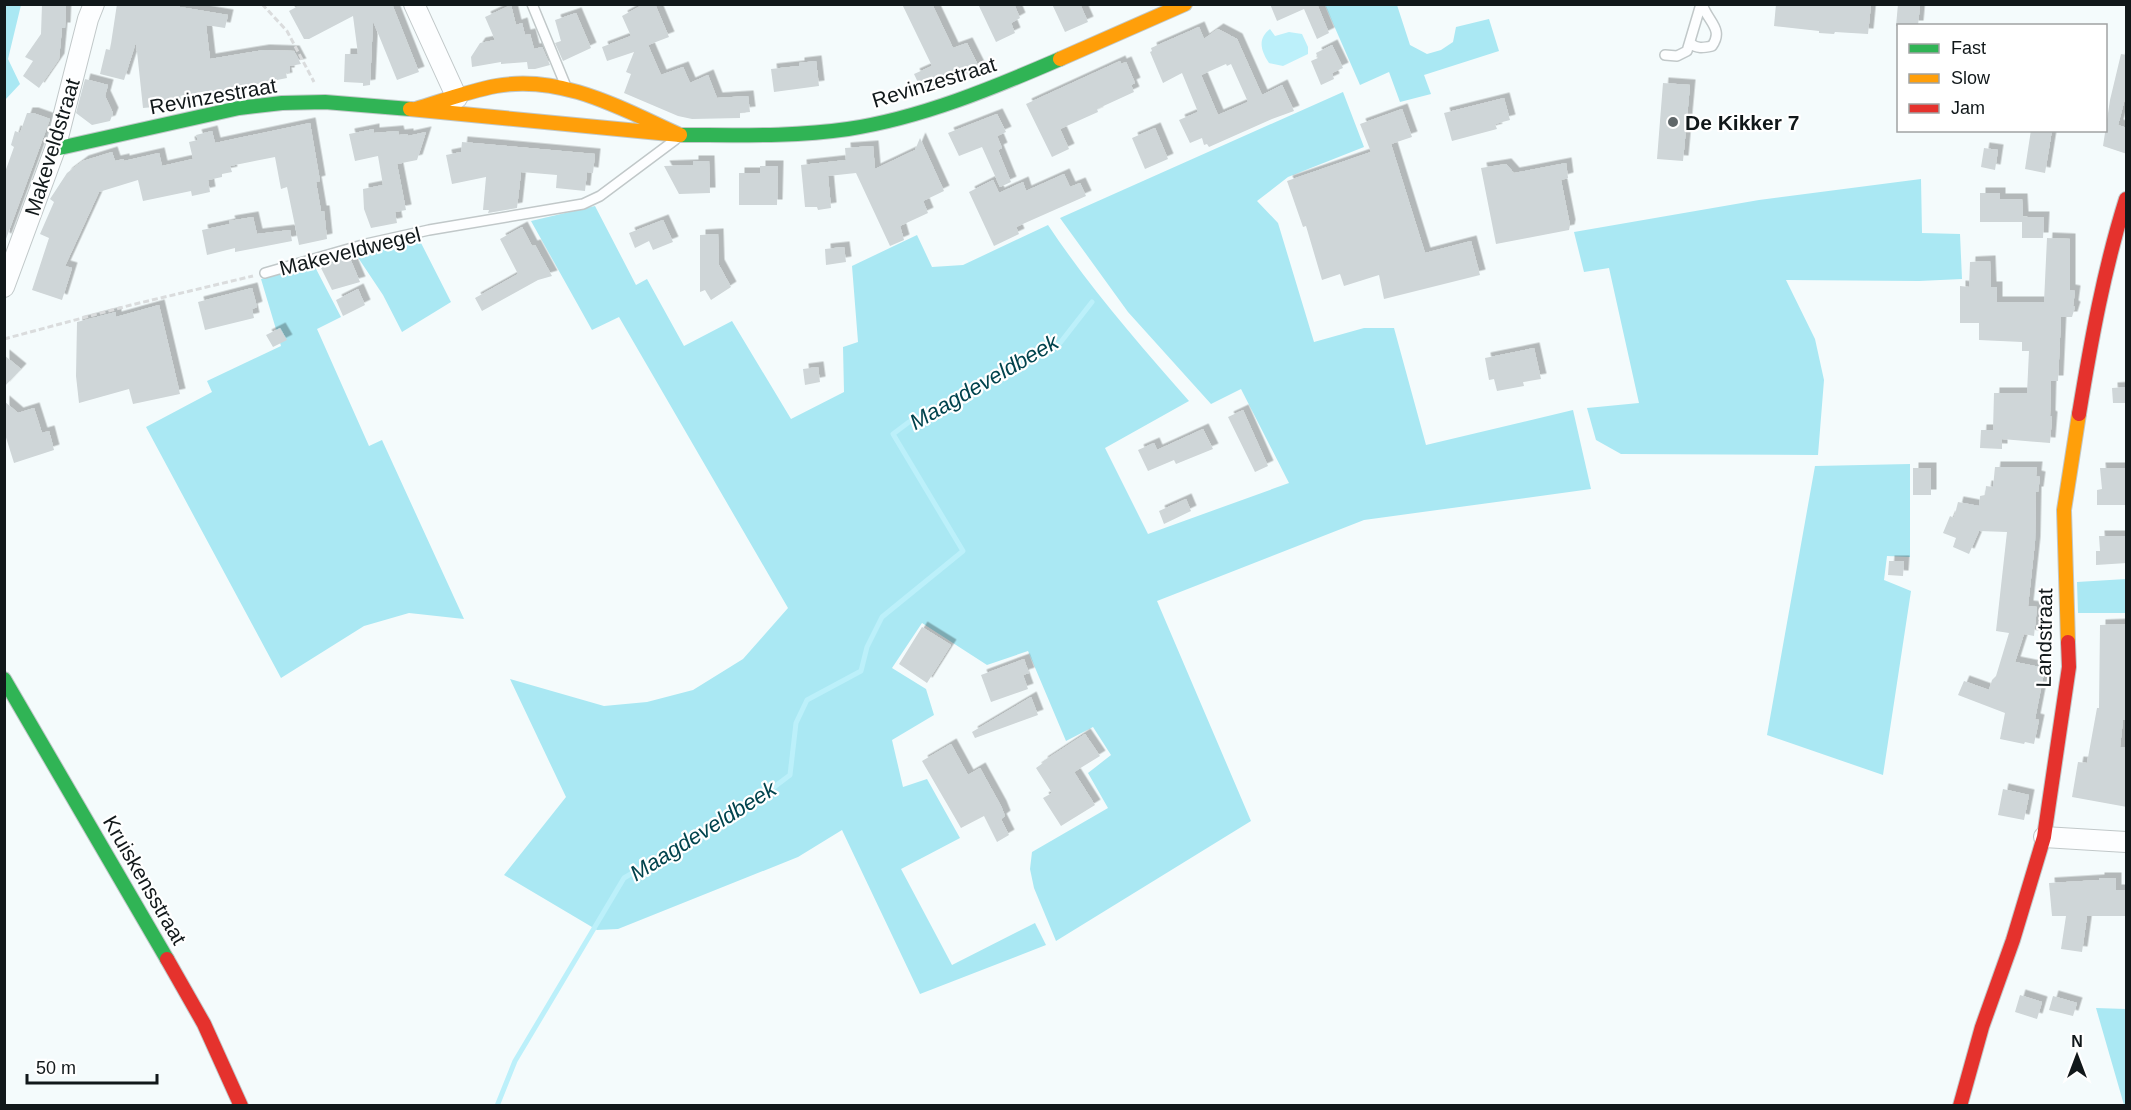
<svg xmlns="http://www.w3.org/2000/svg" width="2131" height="1110" font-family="Arial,sans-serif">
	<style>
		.green { fill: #aae8f3 }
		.water { fill: #bcf0fa }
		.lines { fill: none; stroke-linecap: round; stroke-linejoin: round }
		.stream { stroke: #bcf0fa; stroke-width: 5 }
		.building { fill: #cfd6d8; fill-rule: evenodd; filter: url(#shadow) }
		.lane-casing { stroke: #c1c8c9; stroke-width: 12 }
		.street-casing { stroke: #c1c8c9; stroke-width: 22 }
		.fast-casing { stroke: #c1c8c9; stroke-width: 16 }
		.slow-casing { stroke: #c1c8c9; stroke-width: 16 }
		.jam-casing { stroke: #c1c8c9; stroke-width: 16 }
		.path { stroke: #dadcdd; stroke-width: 3; stroke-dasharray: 6 3; stroke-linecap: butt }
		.lane { stroke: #fdfeff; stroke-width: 9 }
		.street { stroke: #fdfeff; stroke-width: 20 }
		.fast { stroke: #30b455; stroke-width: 14 }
		.slow { stroke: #ff9f0a; stroke-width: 14 }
		.jam { stroke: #e5322d; stroke-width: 14 }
		.poi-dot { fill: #606769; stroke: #fff; stroke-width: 2 }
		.labels { text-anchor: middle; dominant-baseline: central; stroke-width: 4.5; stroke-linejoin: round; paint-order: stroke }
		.street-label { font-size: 21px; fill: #11181a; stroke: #fff }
		.poi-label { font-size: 21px; font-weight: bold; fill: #11181a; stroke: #fff; text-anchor: start }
		.water-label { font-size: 22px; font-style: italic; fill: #00434d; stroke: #fff }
	</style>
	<defs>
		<filter id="shadow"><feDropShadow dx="5.5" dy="-5.5" stdDeviation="0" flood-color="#0004"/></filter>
	</defs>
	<rect width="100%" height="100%" fill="#f4fbfc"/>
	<path class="green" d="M5,4L21,5L8,59L20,84L5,100Z
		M1325,5H1397L1410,45L1427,54L1441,50L1453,42L1456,27L1489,19L1499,51L1424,75L1431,94L1400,102L1389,72L1360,85Z
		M1343,92L1364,147L1288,177L1257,201L1278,223L1314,342L1364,328H1394L1426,445L1573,410L1591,489L1364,520L1157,601L1251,821L1056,941L1034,888L1030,869L1032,852L1108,808L1088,773L1111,755L1093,727L1066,741L1028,651L987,665L922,623L892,668L926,689L934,715L892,740L903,787L927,779L960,838L901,869L952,965L1035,923L1046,945L920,994L842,830L798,857L618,929L597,930L504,875L566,797L510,679L604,706L647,702L693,690L743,659L788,608L619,317L592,330L531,221L595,206L636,285L647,279L684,346L732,321L791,419L844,392L843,347L858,342L852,266L917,235L932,267L963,265L1048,225C1090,288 1139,344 1189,401L1105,448L1148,534L1289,483L1241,389L1211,404L1128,312L1060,218Z
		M1921,179L1922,233L1960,234L1962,279L1919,281L1786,280L1815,339L1824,380L1818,455L1621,454L1596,440L1587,408L1639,403L1609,268L1584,272L1574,232L1759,200Z
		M419,239L451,302L402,332L383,295L355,253Z
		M314,265L341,317L317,329L369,446L382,440L464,619L409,613L364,626L281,678L146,427L212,392L207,381L281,346L261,279Z
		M1910,464V557L1887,556L1884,580L1911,591L1883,775L1767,735L1815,466Z
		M2126,579V613H2078L2077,582Z
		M2096,1008L2126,1009V1105H2124Z"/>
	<path class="water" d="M1270,29L1275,36L1289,32L1302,34L1308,47V54L1283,66L1269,63C1261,51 1257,39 1270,29Z"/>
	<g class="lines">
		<path class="stream" d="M497,1106L515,1061L624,878L761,797L790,775L796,723L807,700L861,671L867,647L882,617L963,551L893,434L909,422L964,396L1060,343L1092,302"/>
	</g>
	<path class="building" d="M42,4H66L65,28H62L59,59L39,88L23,76L33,61L25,57L41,34Z
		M117,4H180V7L228,15L225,28L206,25L210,59L264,50L294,51L301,64L290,66L289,73H286L287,78L207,94V91L174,97L175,105L143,108L136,42L124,80L100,74L106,49L110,50Z
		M302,4H392L419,72L397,80L373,21L370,85L363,86V83L344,82L345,54H358L353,16L309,39H304L289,11Z
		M644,4H655L669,37L648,45L661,75L683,67L690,83L708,75L717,98L748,96L750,112L740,113V118L692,119L678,116L624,93L631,74L626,72L634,52L607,61L602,47L631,36L622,16Z
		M902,4H932L953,48L967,43L980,69L923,93L914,74L932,66Z
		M978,4H1014L1020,18L1011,23L1015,33L996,42Z
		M1052,4H1080L1088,22L1065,32Z
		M1270,4H1317L1329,33L1317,39L1304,9L1277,21Z
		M1776,4H1871L1868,34L1835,32L1834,34L1819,33V31L1774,26Z
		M1898,4H1920L1918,26H1896Z
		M511,5L516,25L522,23L525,35L530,34L534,49L542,47L550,65L535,69H528L527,62L501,64V62L472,67L471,57L480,43L495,40L485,17Z
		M576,13L591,48L563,61L555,43L561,41L555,20Z
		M1199,27L1204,39L1218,29L1237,39L1262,95L1282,85L1294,111L1272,119L1209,147L1207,144L1204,145L1202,138L1190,143L1179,120L1198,112L1182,73L1163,83L1150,52L1152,51L1151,48ZM1226,64L1227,66L1231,64L1248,102L1218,115L1201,75Z
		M1332,45L1343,68L1332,73L1334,79L1321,85L1311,61L1318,58L1316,53Z
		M2121,54L2127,55V91L2118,125L2127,128V154L2103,146L2110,100Z
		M816,61L819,86L774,92L771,69L799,66V63Z
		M1120,61L1121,64L1126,62L1135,83L1131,85L1134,92L1097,109L1098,112L1060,129L1069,149L1052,157L1026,104Z
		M85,79L108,85L105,96L113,113L110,121L92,125L76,113Z
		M1663,83L1690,85L1683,161L1657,159Z
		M1504,98L1510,120L1495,124L1497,129L1452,141L1444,113Z
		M1402,109L1412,137L1391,144L1425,253L1471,241L1480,275L1384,299L1379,275L1344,286L1340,274L1322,280L1306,226L1303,227L1287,181L1371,152L1360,124Z
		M27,113H33L50,119L6,239L4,238V175L14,147L11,145L15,131L20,133Z
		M997,114L1006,132L997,136L1002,148L998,150L1011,182L1000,187L982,147L959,156L948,133Z
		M310,123L320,181L316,182L321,211H324L325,220L327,239L299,245L287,187L281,189L275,157L230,166L232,172L222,174V177L208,180L210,192L192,196L191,191L143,201L138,180L99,192L65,266L72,268L62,300L32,290L49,238L40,234L54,202L50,199L67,173L83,161L112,152L115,161L124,159V161L159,153L162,166L193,159L189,142L198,140L196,135L212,131L215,143Z
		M1155,128L1168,159L1145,169L1132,138Z
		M374,129V133L398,131L399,135L408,134V136L426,132L417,160L397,164L406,210L395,212L397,223L371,228L364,209L363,189L383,185L378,156L355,161L349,134Z
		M2031,130H2052L2045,173L2025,169Z
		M920,138L944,191L923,201L928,213L900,226L904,240L890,246L856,173L828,176L831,208L818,210L817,207H805L801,165L846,160L845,148L873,146L875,169L915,150Z
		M462,142L595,154L593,173L587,172L585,191L556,188L557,175L521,172L517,208L488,213L489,210H483L486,177L452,184L446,155L461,152Z
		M1984,148L1998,150L1995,170L1981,167Z
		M693,161H709L710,193L679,194L664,166L693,165Z
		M1566,163L1568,178L1561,180L1570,225L1569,230L1496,244L1481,168L1506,164L1514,173Z
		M760,166H778L777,205H739V173H760Z
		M1064,174L1070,187L1080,183L1086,196L1016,227L1019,234L994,246L969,192L993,180L999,193L1023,182L1026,191Z
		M1980,193H2000V199H2022L2023,217H2044L2043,238H2022V222H1980Z
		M253,217L257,234L290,230L292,241L235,252V248L207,255L202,230L230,224L229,221Z
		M663,220L673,242L653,250L649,241L635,248L629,233Z
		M522,227L532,246L535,245L552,276L538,280L482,311L475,298L518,274L500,239Z
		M718,234L719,265L731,287L711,300L705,290L700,292V235Z
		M2047,238L2070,239V290L2075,291L2073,306L2075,307L2072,317H2061L2058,381H2051L2050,416L2052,417L2050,443L2002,439V449L1980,448L1981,430H1993L1994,393H2027L2029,351H2022V342L1979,340V323H1960V286L1969,287L1970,262L1990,261L1991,287H1997V302H2044Z
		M844,247L846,262L826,265L825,249Z
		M349,256L360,282L332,290L321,268Z
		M252,288L257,307L252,309L254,318L205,330L198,302Z
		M358,289L365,305L343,316L336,300Z
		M159,305L180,394L133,404L129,389L79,403L76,376L77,322L116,312V317Z
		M280,328L287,340L273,347L266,335Z
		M1534,348L1541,379L1523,382L1524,386L1497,391L1494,379L1489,380L1485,358Z
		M4,355L21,369L4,387Z
		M818,367L820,382L805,385L803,369Z
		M2127,387V403H2113L2112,388Z
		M4,401L18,413L34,408L42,433L49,431L54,450L14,463L4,431Z
		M1243,410L1268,466L1255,472L1228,417Z
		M1203,429L1213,449L1176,464L1174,460L1148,471L1138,450L1154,443L1157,450Z
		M1995,467H2037L2036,476L2040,477L2038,492H2036L2035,542L2028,606L2037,607L2034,636L2024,634L2015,662L2045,668L2035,719L2039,720L2034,744L2025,742L2024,744L2000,739L2005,713L1958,695L1964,681L1989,690L1992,680L1996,676L2009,633L1996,631L2007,532L1979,531L1969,554L1953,547L1956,538L1943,533L1950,516L1954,518L1958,502L1979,506L1980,496L1985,495L1986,486L1993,487Z
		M1913,468H1931V495H1913Z
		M2100,468H2127V505H2097V490L2102,489Z
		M1186,499L1191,511L1164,524L1159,511Z
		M2099,536H2127V563L2096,565V551H2100Z
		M1889,561H1904L1903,576L1888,575Z
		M2127,624V720H2123L2120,747L2127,748V807L2072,797L2078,762L2087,763L2097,708H2099L2100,625Z
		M922,627L951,645L927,683L899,664Z
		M1024,659L1029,673L1023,675L1028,689L991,702L981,675Z
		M1031,697L1038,715L975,738L972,732Z
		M1085,734L1100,756L1074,772L1095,805L1061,826L1043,798L1052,793L1036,768L1043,763L1042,762Z
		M951,744L968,775L980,768L1001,806L1005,816L1001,819L1009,835L997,842L984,816L961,828L922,761Z
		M2003,789L2029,795L2024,820L1998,815Z
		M2099,878H2116V890H2125V916H2087L2082,952L2061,949L2066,916H2052L2049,883L2099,880Z
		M2020,995L2042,1002L2037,1019L2015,1012Z
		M2053,996L2077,1003L2073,1016L2049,1010Z"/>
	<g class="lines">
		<defs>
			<path id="lane" d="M532,4L565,84
				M1690,43C1697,49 1703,48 1712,46C1724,29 1708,22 1702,4
				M1665,55L1677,56L1687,51L1701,4
				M265,273L366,244L429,230L583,204L600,196L675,140"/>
			<path id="street" d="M414,4L457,98
				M4,287L55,149L88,19L94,4
				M2044,837L2126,842"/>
			<path id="fast" d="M680,135C736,135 793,137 848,129C921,118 993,88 1060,59
				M55,149L239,108L282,103L325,102L410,109
				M4,679L167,959"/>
			<path id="slow" d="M1060,59L1185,4
				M410,109L680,135C622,109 562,74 496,86C469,91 442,101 416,109
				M2068,642L2064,510L2079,414"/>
			<path id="jam" d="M2079,414C2091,341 2104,269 2126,199
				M167,959L204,1024L241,1106
				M1960,1106L1982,1027L2013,940L2044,837L2069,667L2068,642"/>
		</defs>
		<use href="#lane" class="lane-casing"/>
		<use href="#street" class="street-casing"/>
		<use href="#fast" class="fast-casing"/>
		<use href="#slow" class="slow-casing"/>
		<use href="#jam" class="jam-casing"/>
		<path class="path" d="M262,4L287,31L314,82
			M4,339L131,305L253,276"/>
		<use href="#lane" class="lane"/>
		<use href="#street" class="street"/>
		<use href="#fast" class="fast"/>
		<use href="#slow" class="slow"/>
		<use href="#jam" class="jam"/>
	</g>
	<circle class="poi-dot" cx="1673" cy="122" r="6"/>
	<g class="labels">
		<g class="street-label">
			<text transform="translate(934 82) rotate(-17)">Revinzestraat</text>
			<text transform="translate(213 96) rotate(-10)">Revinzestraat</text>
			<text transform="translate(52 147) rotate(-73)">Makeveldstraat</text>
			<text transform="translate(350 251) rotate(-14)">Makeveldwegel</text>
			<text transform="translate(2044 638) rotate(-89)">Landstraat</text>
			<text transform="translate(145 880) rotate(60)">Kruiskensstraat</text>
		</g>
		<g class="poi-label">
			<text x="1685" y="122">De Kikker 7</text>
		</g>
		<g class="water-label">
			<text transform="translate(984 382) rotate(-30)">Maagdeveldbeek</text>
			<text transform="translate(703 831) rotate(-32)">Maagdeveldbeek</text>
		</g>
	</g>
	<rect width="2131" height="1110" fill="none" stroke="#11181a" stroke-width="12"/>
	<rect x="1897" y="24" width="210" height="108" fill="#ffffff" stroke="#a0a3a3" stroke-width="1.5"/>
	<rect x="1909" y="44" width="30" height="9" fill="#30b455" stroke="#a0a3a3" stroke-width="1.5"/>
	<text x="1951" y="54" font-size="18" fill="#11181a">Fast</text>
	<rect x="1909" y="74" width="30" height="9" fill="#ff9f0a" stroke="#a0a3a3" stroke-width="1.5"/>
	<text x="1951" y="84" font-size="18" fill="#11181a">Slow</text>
	<rect x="1909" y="104" width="30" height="9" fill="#e5322d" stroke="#a0a3a3" stroke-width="1.5"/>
	<text x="1951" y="114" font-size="18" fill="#11181a">Jam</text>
	<g transform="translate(2077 1056)" stroke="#ffffff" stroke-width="4.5" paint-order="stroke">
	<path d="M0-4.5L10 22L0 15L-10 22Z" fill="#11181a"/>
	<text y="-9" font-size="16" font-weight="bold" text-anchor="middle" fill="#11181a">N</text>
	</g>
	<path d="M27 1074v9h130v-9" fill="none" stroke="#11181a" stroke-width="3"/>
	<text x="36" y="1074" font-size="18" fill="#11181a" stroke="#ffffff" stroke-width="4.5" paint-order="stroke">50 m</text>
</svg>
